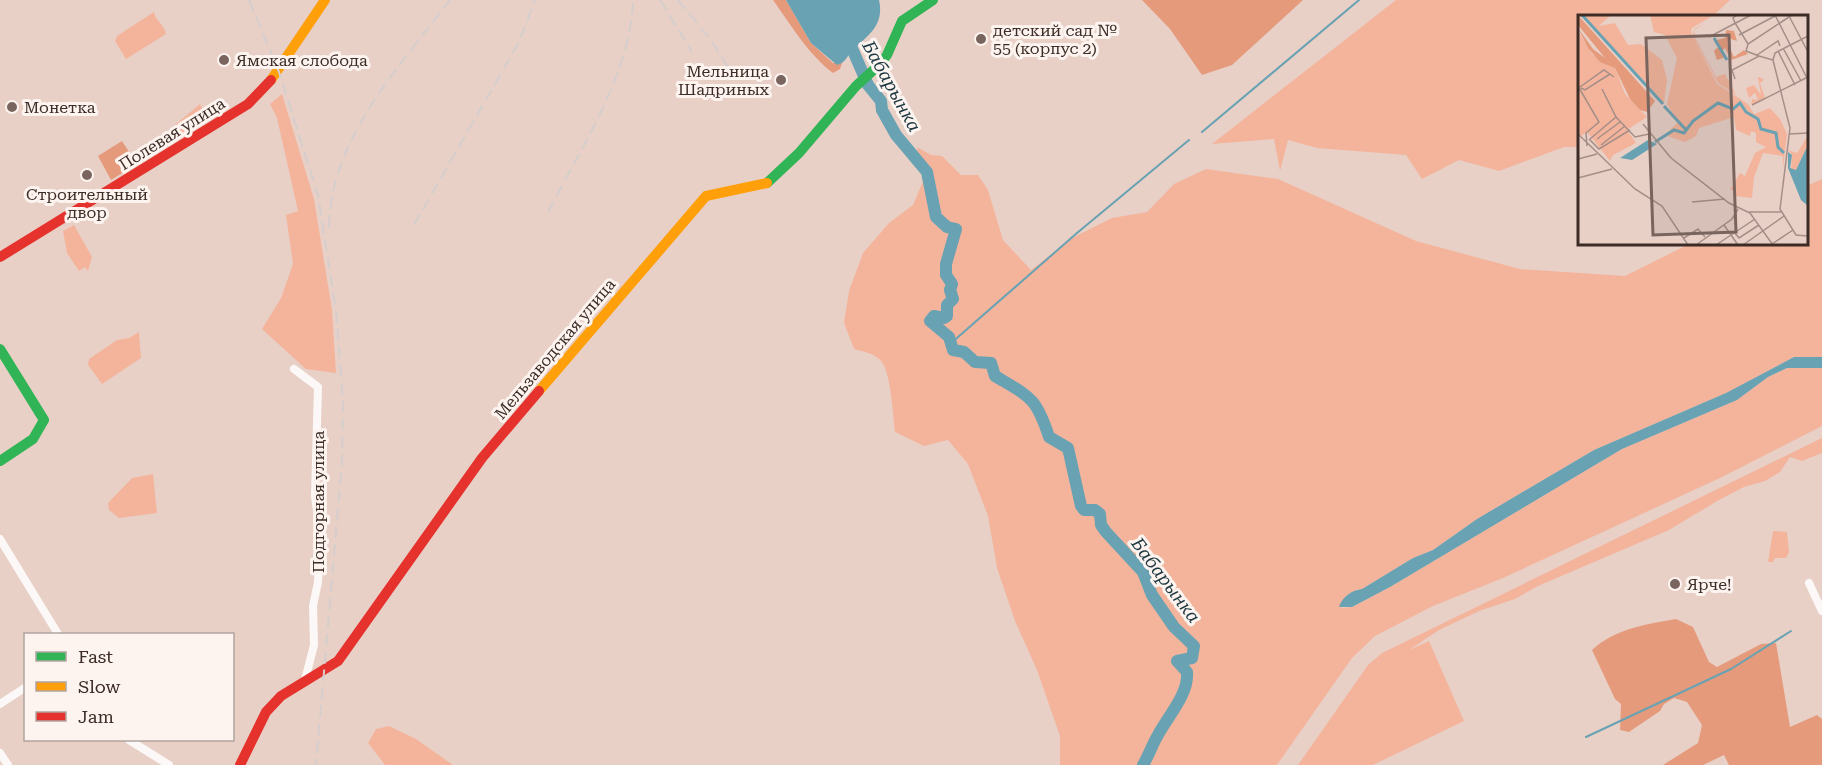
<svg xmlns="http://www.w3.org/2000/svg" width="1822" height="765" font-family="'Roboto Serif',serif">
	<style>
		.green { fill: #f4b49c }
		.forest { fill: #e59a7c }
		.water { fill: #68a2b3 }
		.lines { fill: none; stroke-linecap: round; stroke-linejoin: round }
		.stream { stroke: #68a2b3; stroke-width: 2 }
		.river { stroke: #68a2b3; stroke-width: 12 }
		.street { stroke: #fcf8f7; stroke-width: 8 }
		.fast { stroke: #30b455; stroke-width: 10 }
		.slow { stroke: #ff9f0a; stroke-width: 10 }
		.jam { stroke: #e5322d; stroke-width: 10 }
		.rail { stroke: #d5cecc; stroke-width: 2; stroke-dasharray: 12 6; stroke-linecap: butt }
		.poi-dot { fill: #79655e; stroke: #fdf4f0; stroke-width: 2 }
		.labels { text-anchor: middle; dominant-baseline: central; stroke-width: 6; stroke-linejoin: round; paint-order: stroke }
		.poi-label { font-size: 16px; fill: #3d2c26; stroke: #fdf4f0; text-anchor: start }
		.street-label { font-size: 16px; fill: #3d2c26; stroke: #fdf4f0 }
		.water-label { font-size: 18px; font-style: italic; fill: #1c3841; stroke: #fdf4f0 }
		.inset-river { fill: none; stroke: #68a2b3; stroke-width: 3 }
		.inset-road { fill: none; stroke: #a48e87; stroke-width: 1.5 }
		.view { fill: #79655e; fill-opacity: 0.15; stroke: #79655e; stroke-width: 3 }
		.inset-edge { fill: none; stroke: #3d2c26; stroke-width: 3 }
	</style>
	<rect width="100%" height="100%" fill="#e8d0c7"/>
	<path class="green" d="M1396,0H1730L1713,16H1579V147H1564L1499,171L1459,160L1422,179L1406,155L1317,148L1288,140L1280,171L1274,139L1212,144Z
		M154,12C156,22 164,24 166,34L126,59L115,41L117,36Z
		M282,94L314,199L332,310L336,373L306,369L262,329L281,298L293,264L286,215L298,211L277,118L270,104Z
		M200,104L203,110L200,123L173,141L168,131Z
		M917,147L931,155L942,156L961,175H978L988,190L1003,240L1031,270L1072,238L1112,218L1147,212L1174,184L1206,169L1278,179L1416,241L1520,269L1625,276L1691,243H1806V183L1809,185L1822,179V357H1794L1726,393L1594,450L1477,519L1433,550L1413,558L1362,589L1355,590L1341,608L1352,607L1390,587L1622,449L1737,400L1768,377L1787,368H1822V426L1720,478L1503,578L1433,606L1375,636L1352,658L1277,765H1060V736L1037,670L1015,621L997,568L988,516L968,464L948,440L924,446L895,432C893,416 891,372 881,361C874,353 864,352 854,349L844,323L849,291L863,253L889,223L913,205L924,179L918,167Z
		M74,225L92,257L88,271L85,267L79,271L67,253L63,231Z
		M139,332L141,358L102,384L88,365L89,359L117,340L129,338Z
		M1822,438V453L1802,461L1790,457L1780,472L1765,481L1744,487L1719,500L1669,530L1538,586L1515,599L1479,611L1439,630L1409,650L1429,641L1464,721L1373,765H1298L1368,665L1382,653Z
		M153,474L157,513L119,518L109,510L108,503L132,478Z
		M1773,531L1787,532L1789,552L1786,558H1775L1773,562H1768Z
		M389,726L416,739L453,765H385L368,743L376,729Z"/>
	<path class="forest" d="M773,0H786L811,43L833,63H842L840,69L833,73C808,54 791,25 773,0Z
		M1142,0H1303L1232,65L1202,75L1170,29Z
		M122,141L137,164L111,180L98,156Z
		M1676,619L1693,627L1709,662L1717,667L1761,644L1776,643L1790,727L1817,715L1822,719V765H1729L1724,755L1703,765H1663L1698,743L1702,725L1687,702L1674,698L1664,704L1660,711L1629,732L1620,730L1621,704L1615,699L1592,650C1615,629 1646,624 1676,619Z"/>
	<path class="water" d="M786,0H879C885,27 866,36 851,52C846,58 845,63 837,65L811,43Z
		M1794,357H1822V368H1787L1768,377L1737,400L1622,449L1390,587L1352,607H1339C1342,597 1352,590 1362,589L1413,558L1433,550L1477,519L1594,450L1726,393Z"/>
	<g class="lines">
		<path class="stream" d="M1202,132L1359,0
			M950,344L1077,233L1189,140
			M1586,737L1731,669L1791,631"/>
		<path class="river" d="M847,37L868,85L881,101L882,110L896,135L927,172L936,217L947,227L956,229L946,264V275L952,284L950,290L953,299L947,305V316L944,318L934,316L930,321L949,337L953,350L964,352L975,362L991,363L995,376C1030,397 1036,397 1049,437L1068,448L1081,506L1084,510H1095L1100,514L1101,525L1106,532L1143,572L1152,595L1174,627L1194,646L1192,658L1177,661L1187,672C1189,694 1168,716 1158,735C1152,745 1149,755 1143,765"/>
		<path class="street" d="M294,369L318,387L315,496L320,533L318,582L313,606L314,645L305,680
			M0,539L58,634
			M1809,583L1822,611
			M0,704L26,687
			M129,740L169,765
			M0,753L8,765"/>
		<path class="fast" d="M767,183L799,153L856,86L880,64L887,55L902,21L933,0
			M0,349L44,420L33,439L0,461"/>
		<path class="slow" d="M271,80L325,0
			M539,391L706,196L767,183"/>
		<path class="jam" d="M0,257L248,104L271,80
			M240,765L266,712L281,696L338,661L482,458L539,391"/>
		<path class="rail" d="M249,0L279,72L318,195L336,311L343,399L342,462L316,765
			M660,0L692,52
			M678,0L711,40L732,74
			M548,212C581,148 631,73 633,0
			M414,225L519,42L535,0
			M329,227C330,139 400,66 450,0"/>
	</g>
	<g class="poi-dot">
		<circle cx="981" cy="39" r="6"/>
		<circle cx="224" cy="60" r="6"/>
		<circle cx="781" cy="80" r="6"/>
		<circle cx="12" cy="107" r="6"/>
		<circle cx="87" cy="175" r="6"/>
		<circle cx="1675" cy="584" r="6"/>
	</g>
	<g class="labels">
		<g class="poi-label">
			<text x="993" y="30">детский сад №<tspan x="993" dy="18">55 (корпус 2)</tspan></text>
			<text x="236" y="60">Ямская слобода</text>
			<text x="769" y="71" text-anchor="end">Мельница<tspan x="769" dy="18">Шадриных</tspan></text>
			<text x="24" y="107">Монетка</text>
			<text x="87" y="194" text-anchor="middle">Строительный<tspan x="87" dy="18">двор</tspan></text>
			<text x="1687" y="584">Ярче!</text>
		</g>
		<g class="street-label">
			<text transform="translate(172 134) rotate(-32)">Полевая улица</text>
			<text transform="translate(555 349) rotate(-50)">Мельзаводская улица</text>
			<text transform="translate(318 502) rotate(-90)">Подгорная улица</text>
		</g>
		<g class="water-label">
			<text transform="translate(892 86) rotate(61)">Бабарынка</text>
			<text transform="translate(1166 580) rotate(53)">Бабарынка</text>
		</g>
	</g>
	<g transform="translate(1578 15)">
		<rect width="230" height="230" fill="#e8d0c7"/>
		<path d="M5,0H33L21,11L37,8L50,30L63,29L84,45L89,65L86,88ZM72,0H136L114,13L113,17L139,69L170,89L176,99L192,93L202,104L209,119L205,154V141L185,138L176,162L174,183L158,181V176L152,175L162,158L167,161L177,138L188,132L178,127V118L173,116L172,121L158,115L156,102L121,113L118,121L107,127L87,120L100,107L89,89L99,43L87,20L76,17ZM128,7L116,15L118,24L138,62L147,59L158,80L140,68L115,20L116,14ZM0,16L14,39L37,53L47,79L69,102L49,115L58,128L35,140L32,146L9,117L3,121L0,117ZM182,62L186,65L182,68L187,83L174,90L172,84L174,88V84L180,85L177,78L171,83L168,73L176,70L183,80L180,63L170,66ZM229,122V132L218,155H213L214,140L210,135L219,138Z" fill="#f4b49c"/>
		<path d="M0,0L77,86L69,97L62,95L52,84L37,53L22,47L10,33L0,13L15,34L27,43L0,10ZM148,15L156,16L159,26L153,24L150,30L156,42L166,35L170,39L153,45L147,33L144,36L148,42L139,45L136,36L141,31L138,25L147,23Z" fill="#e59a7c"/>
		<path d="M70,125L79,129L54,145L42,143ZM229,132V190L223,185L210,153V137L214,140L212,153L218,155Z" fill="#68a2b3"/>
		<path class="inset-river" d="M4,0L85,89M136,23L149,45M86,91L109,116M77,127L96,115L106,118L115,106L140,88L155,94L162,88L168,97L180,104L183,114L198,118L200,132L206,138"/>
		<path class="inset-road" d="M159,0L155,3L157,8L170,29M197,0L229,63M211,1L230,37M161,20L197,1M131,22L173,0M205,33L223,66M200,36L217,70M179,40L200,26L202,31M181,41L168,36L170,29L214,0M195,45L212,113L202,194L218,220L230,221M195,45L197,38L230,21M157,64L154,55L181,41L195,45M0,71L21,107L8,118L9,131M2,72L26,55L36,62M3,73L7,75L32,59M24,74L38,102L57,122L71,119M174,90L230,62M65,109L93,143L151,188L172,198L195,230M0,119L57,174L84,191L110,230M211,119L230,118M11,124L21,134L52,115M12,124L38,102M19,124L42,107M23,130L47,111M0,144L19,139M0,163L34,154M114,187L147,184M171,197H203M146,210L160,230M156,217L161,223L181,210M106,223L120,214L127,222M194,229L215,215M118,230L154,204L160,194M138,230L177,204M165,230L206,201"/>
		<path class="view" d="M151,20L158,217L75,220L68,23Z"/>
		<rect width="230" height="230" class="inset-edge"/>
	</g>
	<rect x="24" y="633" width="210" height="108" fill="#fdf4f0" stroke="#b0a49f" stroke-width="1.5"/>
	<rect x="36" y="652" width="30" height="9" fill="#30b455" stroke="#b0a49f" stroke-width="1.5"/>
	<text x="78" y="663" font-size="18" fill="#3d2c26">Fast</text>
	<rect x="36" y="682" width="30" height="9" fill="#ff9f0a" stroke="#b0a49f" stroke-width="1.5"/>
	<text x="78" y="693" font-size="18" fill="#3d2c26">Slow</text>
	<rect x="36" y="712" width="30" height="9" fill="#e5322d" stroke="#b0a49f" stroke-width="1.5"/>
	<text x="78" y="723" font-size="18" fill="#3d2c26">Jam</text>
</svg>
